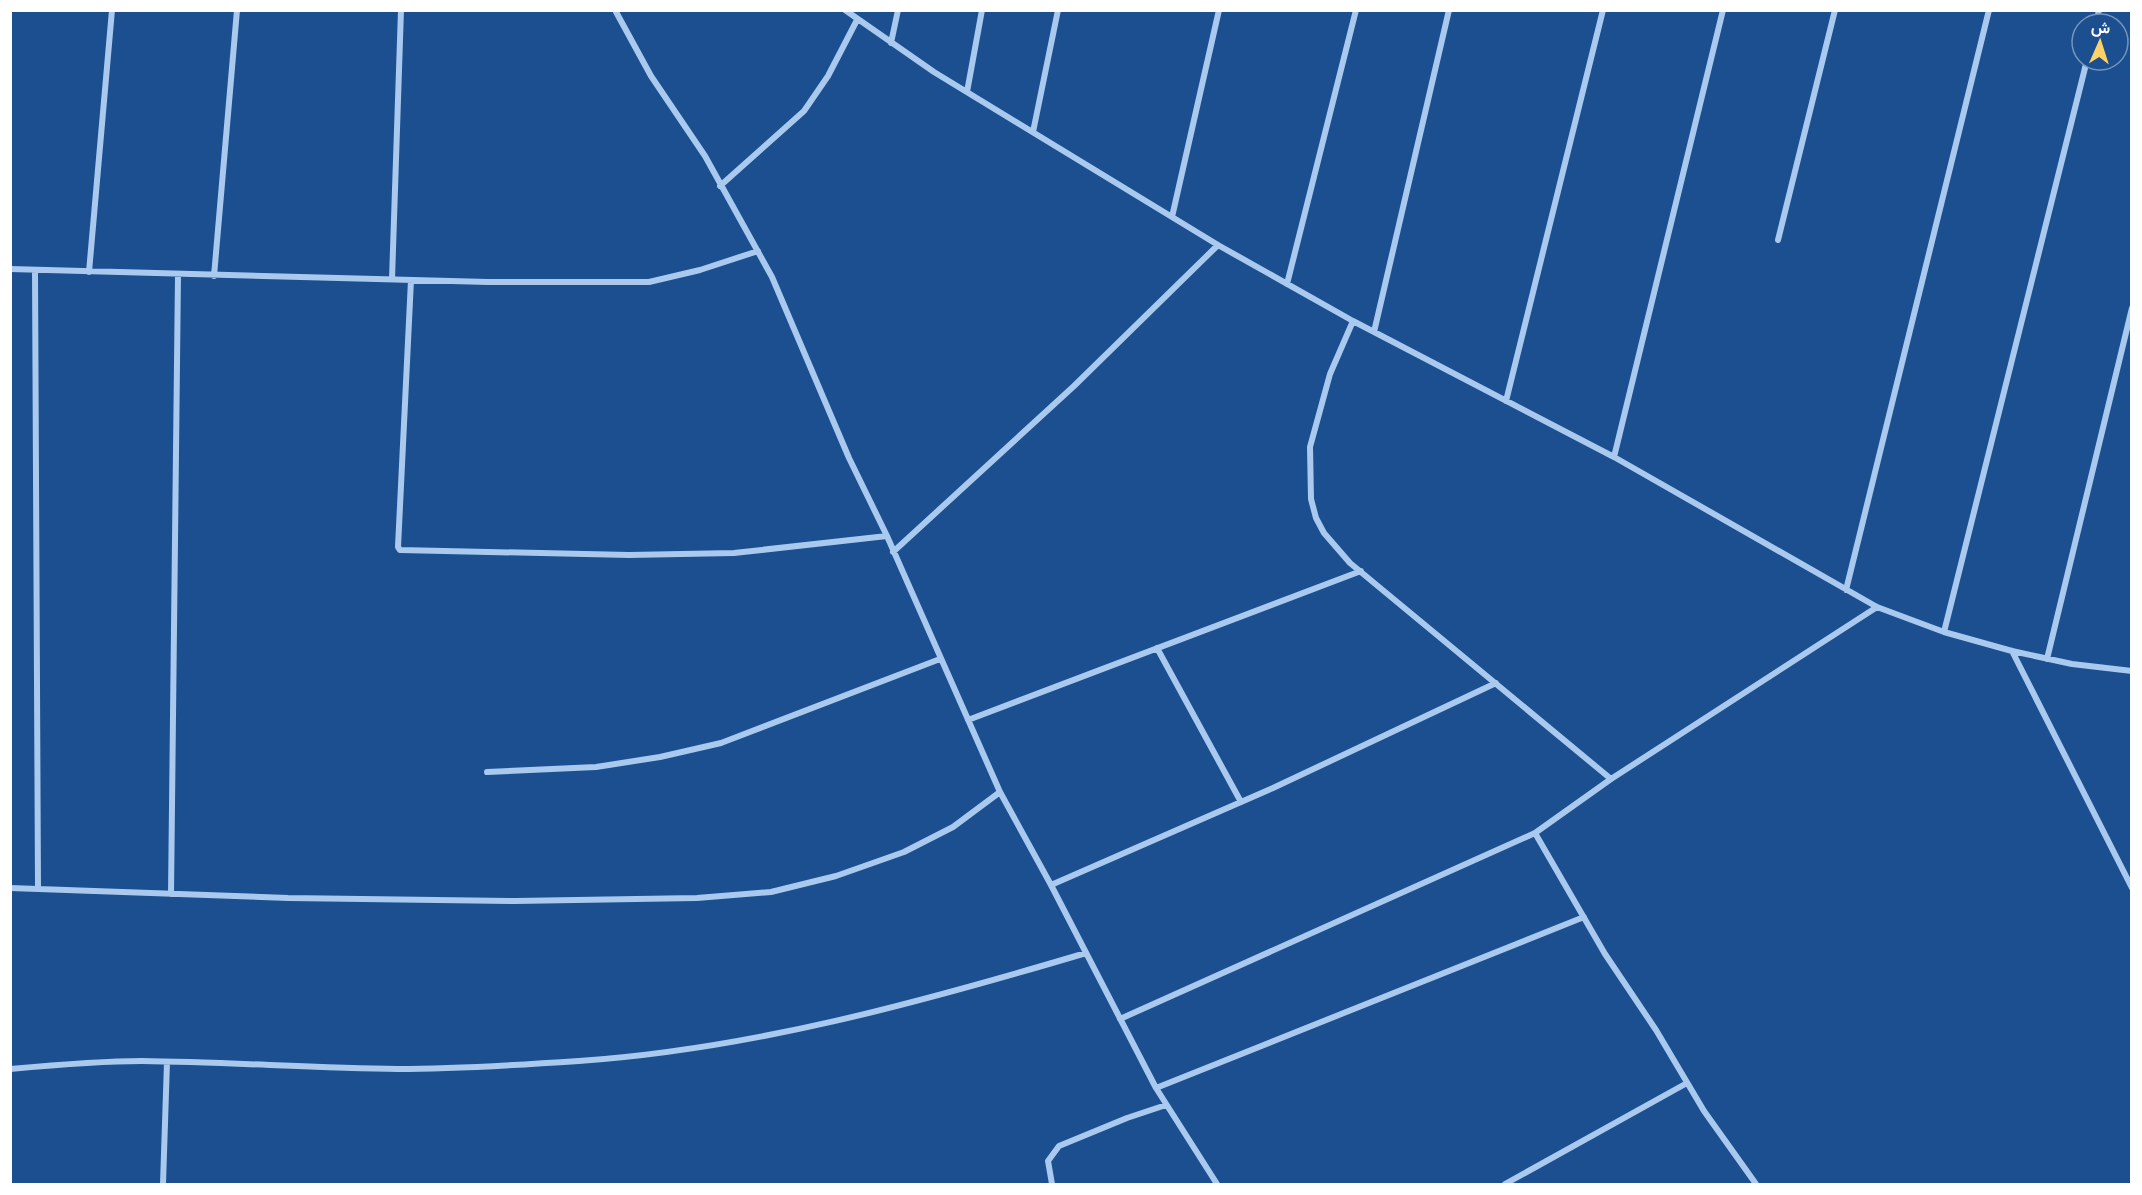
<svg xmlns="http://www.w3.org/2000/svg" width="2142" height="1195" font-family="'Nunito Sans',Vazirmatn,sans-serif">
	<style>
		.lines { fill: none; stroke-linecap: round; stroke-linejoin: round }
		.street { stroke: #a9c9ee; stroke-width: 6 }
	</style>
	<rect width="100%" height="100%" fill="#1b4f8f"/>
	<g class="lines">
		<path class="street" d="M615,10L651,76L705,156L772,277L849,458L887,536L1000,792L1051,885L1156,1088L1217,1184
			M845,10L934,72L1218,245L1353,321L1614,457L1877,607L1944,632L2012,651L2072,664L2132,671
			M2096,24L2099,10
			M891,43L898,10
			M967,92L982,10
			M1033,132L1058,10
			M720,186L804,111L828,76L857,20
			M1172,217L1219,10
			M1778,240L1835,10
			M10,269L488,282H649L700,270L758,251
			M35,270L38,888
			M89,272L112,10
			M214,276L237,10
			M392,279L401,10
			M411,280L398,547L400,550L629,555L734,553L887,536
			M1287,284L1356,10
			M1353,321L1330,374L1310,447L1311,499L1316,518L1324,533L1350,563L1611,779
			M1374,332L1449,10
			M1506,401L1603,10
			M1614,457L1723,10
			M893,552L1074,386L1218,245
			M1846,590L1989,10
			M1944,632L2087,60
			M1157,648L1241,802
			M2012,651L2132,888
			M2047,659L2132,308
			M968,720L1361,571
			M487,772L596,767L660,757L721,743L940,659
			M1535,833L1605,954L1656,1030L1704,1111L1756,1184
			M1051,885L1273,788L1496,683
			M10,888L288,898L515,901L697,898L771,892L836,876L904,852L953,827L1000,792
			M171,894L178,275
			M1120,1019L1535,833L1611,779L1877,607
			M10,1069C54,1065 98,1061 142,1061C227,1062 313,1068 398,1069C458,1069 519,1065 579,1061C752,1049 921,1002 1086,953
			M1156,1088L1584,917
			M163,1184L167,1062
			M1052,1184L1048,1161L1059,1146L1127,1118L1166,1105
			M1505,1184L1687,1083"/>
	</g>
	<rect width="2142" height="1195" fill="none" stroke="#ffffff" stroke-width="24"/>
	<g transform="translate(2100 42) rotate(3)"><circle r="28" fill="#1b4f8f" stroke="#7695bc" stroke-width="1.5"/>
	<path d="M0-4.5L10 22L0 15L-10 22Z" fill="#ffd166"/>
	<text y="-9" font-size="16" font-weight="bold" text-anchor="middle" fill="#ffffff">ش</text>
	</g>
</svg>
